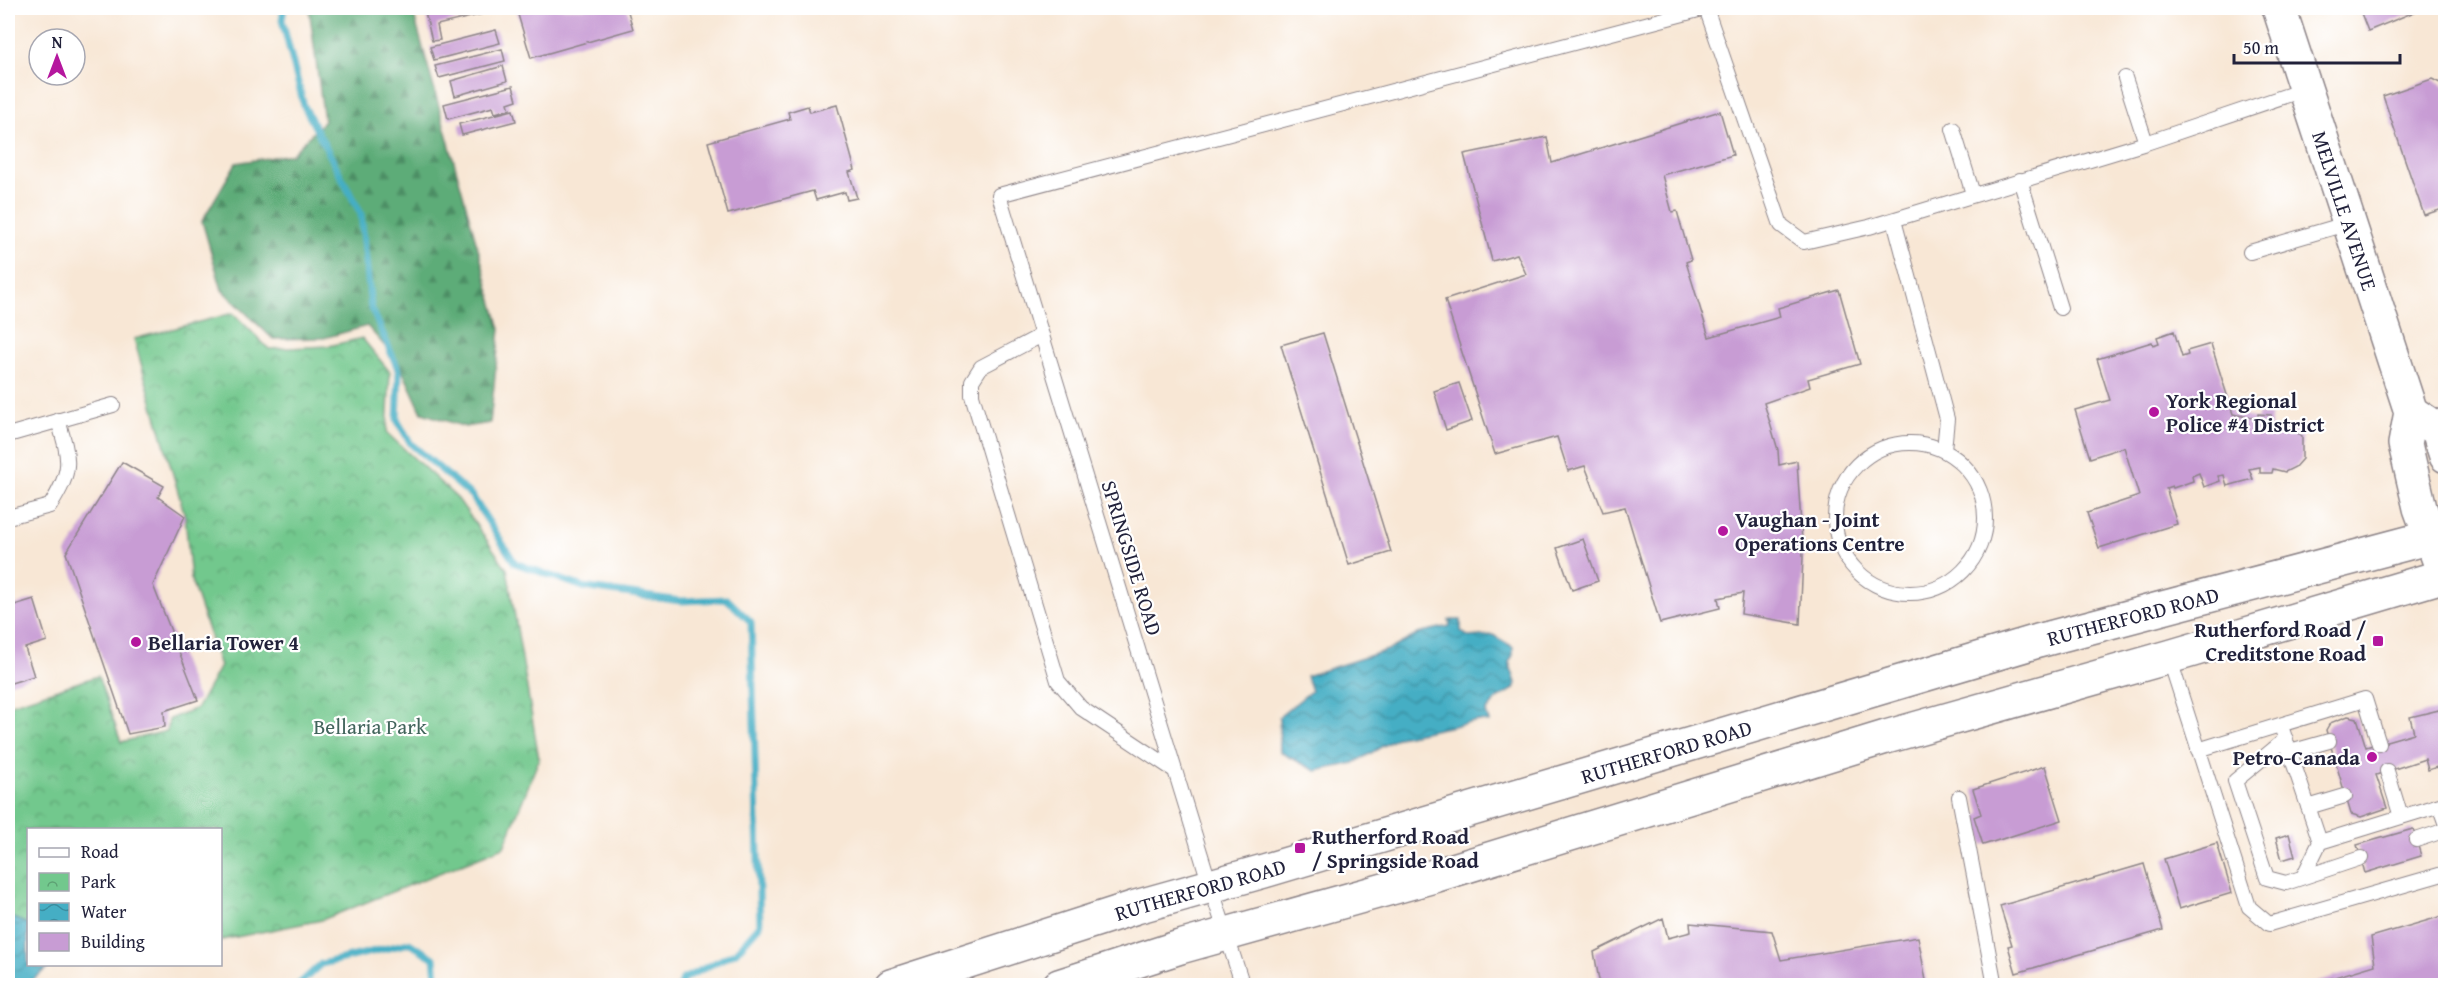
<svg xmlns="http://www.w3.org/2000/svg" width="2453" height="993" font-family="'Gentium Book Plus',serif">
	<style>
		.forest { fill: url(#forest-firs); stroke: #40675a; stroke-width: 1.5 }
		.park { fill: url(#park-crowns); stroke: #4a7564; stroke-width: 1.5 }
		.water { fill: url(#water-waves); stroke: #346880; stroke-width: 1.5 }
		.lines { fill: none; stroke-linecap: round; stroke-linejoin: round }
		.stream { stroke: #45aec4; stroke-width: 7 }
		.building { fill: #c89cd4 }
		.service-casing { stroke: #8d8488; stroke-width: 16 }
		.tertiary-casing { stroke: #8d8488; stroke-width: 36 }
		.secondary-casing { stroke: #8d8488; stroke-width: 36 }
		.service { stroke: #fff; stroke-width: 14 }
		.tertiary { stroke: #fff; stroke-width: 33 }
		.secondary { stroke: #fff; stroke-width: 33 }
		.poi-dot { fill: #b5179e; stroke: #fff; stroke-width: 2 }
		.labels { text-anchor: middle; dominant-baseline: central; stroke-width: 4.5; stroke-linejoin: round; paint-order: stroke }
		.street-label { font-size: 21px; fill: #22223b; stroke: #fff }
		.poi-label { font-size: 21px; font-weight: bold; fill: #22223b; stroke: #fff; text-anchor: start }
		.park-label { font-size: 21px; fill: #42645c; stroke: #fff }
	</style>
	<defs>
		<pattern id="forest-firs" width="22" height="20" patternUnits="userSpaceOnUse" patternTransform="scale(1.5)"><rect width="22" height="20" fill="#5dac78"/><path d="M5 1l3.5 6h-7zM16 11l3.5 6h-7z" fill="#4c8c64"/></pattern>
		<pattern id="park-crowns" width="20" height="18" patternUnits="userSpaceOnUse" patternTransform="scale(1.5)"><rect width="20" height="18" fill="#72c88d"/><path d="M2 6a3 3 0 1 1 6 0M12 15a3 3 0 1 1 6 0" fill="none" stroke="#5da274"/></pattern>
		<pattern id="water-waves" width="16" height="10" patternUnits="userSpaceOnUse" patternTransform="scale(1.5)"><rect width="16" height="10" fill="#45aec4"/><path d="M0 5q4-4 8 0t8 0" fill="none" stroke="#398da0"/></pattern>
	</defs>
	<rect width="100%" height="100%" fill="#fff"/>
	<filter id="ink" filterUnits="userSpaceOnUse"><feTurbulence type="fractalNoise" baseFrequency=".0167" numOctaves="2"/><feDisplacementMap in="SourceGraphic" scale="12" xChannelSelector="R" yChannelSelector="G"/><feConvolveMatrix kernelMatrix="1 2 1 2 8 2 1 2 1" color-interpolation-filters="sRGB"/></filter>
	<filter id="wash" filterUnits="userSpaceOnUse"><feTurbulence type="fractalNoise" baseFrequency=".008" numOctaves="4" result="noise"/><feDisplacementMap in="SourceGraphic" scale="24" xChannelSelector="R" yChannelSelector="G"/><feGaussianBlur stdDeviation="1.35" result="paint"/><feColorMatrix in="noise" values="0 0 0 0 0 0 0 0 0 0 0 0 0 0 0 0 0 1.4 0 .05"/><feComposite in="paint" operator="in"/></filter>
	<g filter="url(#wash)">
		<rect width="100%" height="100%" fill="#f8e7d5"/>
		<path class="forest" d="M309,8H412L500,329L490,423L465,427L422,413L398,361L367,326L324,338L273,339L222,290L202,221L236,163L292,154L324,121Z"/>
		<path class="park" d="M233,313L269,349L329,346L362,338L390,372L387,433L458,499L507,569L539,759L504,847L322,920L221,940L220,830H28V930L8,920V705L98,676L121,742L167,731L169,719L197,708L220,666L191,580L185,516L134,339Z"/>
		<path class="water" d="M1449,620H1461V631L1469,637L1493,635L1513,647V655L1509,662L1516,683L1514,689L1497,699L1486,712L1489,722L1478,721L1398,737L1354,763L1316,771L1280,752L1279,717L1311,691L1306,676L1391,649L1422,632L1450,626Z
			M8,916L28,924V964L51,965L26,985H8Z"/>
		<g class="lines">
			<path class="stream" d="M284,8L282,20L304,106L361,214L371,307L399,371L397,420L411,444L472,496L515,563L583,587L680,601L727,599L751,622L760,925L736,952L683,979L680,986
				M297,986L321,964L409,943L434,958L437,986"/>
		</g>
		<g id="blocks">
			<path class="building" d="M424,8H491L492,12L437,25L440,40L432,41Z
				M516,8H627L633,29L531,58Z
				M2359,8H2424L2368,31Z
				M496,30L500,43L434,60L430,47Z
				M502,49L505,61L439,78L435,66Z
				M503,66L507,81L455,96L451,81Z
				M2432,79L2446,86V208L2424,215L2383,96Z
				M513,86L517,100L508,103L510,109L495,113L493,107L448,119L444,104Z
				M837,105L855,170L849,172L857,198L847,200L845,192L816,200L813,191L728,214L708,142L790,119L788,112L808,106L810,112Z
				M513,110L516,121L462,135L459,124Z
				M1720,111L1733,155L1662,175L1672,212L1677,211L1691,260L1686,262L1709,337L1780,317L1778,308L1839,290L1860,364L1808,379L1810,387L1764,403L1778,450L1779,465L1797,461L1803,557L1800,624L1741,614L1743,593L1718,598L1720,608L1660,623L1625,507L1603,512L1585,466L1568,471L1557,437L1495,454L1445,300L1526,274L1517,254L1492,261L1464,154L1547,137L1552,163Z
				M2174,331L2182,357L2188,355L2187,351L2211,344L2233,414L2258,419V414L2271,415V430L2285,427L2295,430L2302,437V459L2295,467L2285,472L2273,469L2272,473H2260V467L2249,469L2253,479L2227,486L2224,475L2218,476L2220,481L2204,487L2199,473L2192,476L2193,481L2173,488L2172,486L2166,488L2177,524L2099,548L2087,513L2139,496L2124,447L2090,458L2075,410L2110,400L2097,359L2152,342L2153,345L2159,343L2157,337Z
				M1323,333L1391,552L1349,565L1281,345Z
				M1459,383L1472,421L1446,430L1434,391Z
				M122,462L164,486L158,497L185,516L153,585L198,700L164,711L165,727L128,734L66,553Z
				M1583,539L1598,581L1572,590L1557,548Z
				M34,599L47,641L25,648L34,676L8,684V607Z
				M2439,710L2446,731V764L2428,770L2425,759L2376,775L2387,808L2361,817L2351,814L2326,730L2330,723L2348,716L2357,718L2366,747L2414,733L2410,717Z
				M2045,766L2062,820L1983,845L1974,817L1981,814L1973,789Z
				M2413,829L2421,856L2365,873L2357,845Z
				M2289,834L2295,856L2282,860L2276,838Z
				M2217,843L2232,893L2179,909L2164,859Z
				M2144,864L2163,930L2016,973L2008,946L2012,945L2000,906Z
				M2446,915V986H2305L2375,965L2371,937Z
				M1663,918L1668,938L1691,932L1690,923L1772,931L1781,960L1918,937L1927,986H1600L1594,952Z"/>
		</g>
	</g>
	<g filter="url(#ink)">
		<use href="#blocks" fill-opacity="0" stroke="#8d8488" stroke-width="1.5"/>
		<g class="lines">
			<defs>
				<path id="service" d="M2125,78L2146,143
					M1953,129L1973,194
					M2020,180L2060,308
					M1894,220L1947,419L1944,450
					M2250,252L2349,223
					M1042,335L981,367L972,381V395L1058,681L1081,708L1174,770
					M8,435L113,405
					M1835 518a75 75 0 1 1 150 0a75 75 0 1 1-150 0Z
					M8,517L50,506C73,470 70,460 58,420
					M2169,657L2249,907L2269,924L2446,873
					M2283,732L2320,842L2401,817
					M2286,739L2235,781L2267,878L2286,883L2361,858
					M2198,750L2365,699L2379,744
					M2290,752L2329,741
					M2387,771L2401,817L2440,805L2446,822
					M1959,797L1995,986
					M2308,807L2345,796
					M2416,840L2446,830
					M2303,877L2320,842
					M1243,986L1207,875L999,195L1706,8L1781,225L1804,242L1869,227L2146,143L2306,89"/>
				<g id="tertiary">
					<path id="s1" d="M2279,8L2411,412L2405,444L2420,508L2446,579"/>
					<path d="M2411,412L2438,430L2446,456"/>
				</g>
				<g id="secondary">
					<path id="s2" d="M891,986L1136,907L1264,871L2038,641L2446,533"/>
					<path d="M1059,986L1180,947L1434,876L1886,737L2169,657L2446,575"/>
				</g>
			</defs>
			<use href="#service" class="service-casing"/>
			<use href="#tertiary" class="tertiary-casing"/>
			<use href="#secondary" class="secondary-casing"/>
			<use href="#service" class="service"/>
			<use href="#tertiary" class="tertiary"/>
			<use href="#secondary" class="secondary"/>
		</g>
	</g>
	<g class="poi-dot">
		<circle cx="2154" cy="412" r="6"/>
		<circle cx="1723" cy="531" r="6"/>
		<rect x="2372" y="635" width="12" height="12" rx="3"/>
		<circle cx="136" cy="642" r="6"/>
		<circle cx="2372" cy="757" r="6"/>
		<rect x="1294" y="842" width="12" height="12" rx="3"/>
	</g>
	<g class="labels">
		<g class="street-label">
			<text stroke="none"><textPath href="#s1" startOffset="213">MELVILLE AVENUE</textPath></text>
			<text transform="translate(1132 558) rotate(73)">SPRINGSIDE ROAD</text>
			<text stroke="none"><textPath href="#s2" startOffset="1296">RUTHERFORD ROAD</textPath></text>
			<text stroke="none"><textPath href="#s2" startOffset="810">RUTHERFORD ROAD</textPath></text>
			<text stroke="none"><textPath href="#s2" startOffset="324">RUTHERFORD ROAD</textPath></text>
		</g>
		<g class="poi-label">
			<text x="2166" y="400">York Regional<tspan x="2166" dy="24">Police #4 District</tspan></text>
			<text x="1735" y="519">Vaughan - Joint<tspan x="1735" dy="24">Operations Centre</tspan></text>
			<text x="2366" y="629" text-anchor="end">Rutherford Road /<tspan x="2366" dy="24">Creditstone Road</tspan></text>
			<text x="148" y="642">Bellaria Tower 4</text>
			<text x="2360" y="757" text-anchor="end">Petro-Canada</text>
			<text x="1312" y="836">Rutherford Road<tspan x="1312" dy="24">/ Springside Road</tspan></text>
		</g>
		<g class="park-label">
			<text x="370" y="726">Bellaria Park</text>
		</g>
	</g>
	<rect width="2453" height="993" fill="none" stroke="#fff" stroke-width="30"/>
	<rect x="27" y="828" width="195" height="138" fill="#ffffff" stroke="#a7a7b1" stroke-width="1.5"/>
	<rect x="39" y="848" width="30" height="9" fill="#ffffff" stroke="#a7a7b1" stroke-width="1.5"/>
	<text x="81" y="858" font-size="18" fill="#22223b">Road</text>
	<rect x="39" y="873" width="30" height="18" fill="url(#park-crowns)" stroke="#a7a7b1" stroke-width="1.5"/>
	<text x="81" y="888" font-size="18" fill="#22223b">Park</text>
	<rect x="39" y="903" width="30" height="18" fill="url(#water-waves)" stroke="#a7a7b1" stroke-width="1.5"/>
	<text x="81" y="918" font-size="18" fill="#22223b">Water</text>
	<rect x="39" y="933" width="30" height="18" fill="#c89cd4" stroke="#a7a7b1" stroke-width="1.5"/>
	<text x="81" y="948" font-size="18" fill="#22223b">Building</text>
	<g transform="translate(57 57)"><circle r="28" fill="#ffffff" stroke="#a7a7b1" stroke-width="1.5"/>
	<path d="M0-4.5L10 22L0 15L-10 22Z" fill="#b5179e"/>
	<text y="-9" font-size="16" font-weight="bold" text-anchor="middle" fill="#22223b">N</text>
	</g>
	<path d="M2234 54v9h166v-9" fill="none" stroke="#22223b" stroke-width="3"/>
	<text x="2243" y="54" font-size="18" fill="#22223b" stroke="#ffffff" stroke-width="4.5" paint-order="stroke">50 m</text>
</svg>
